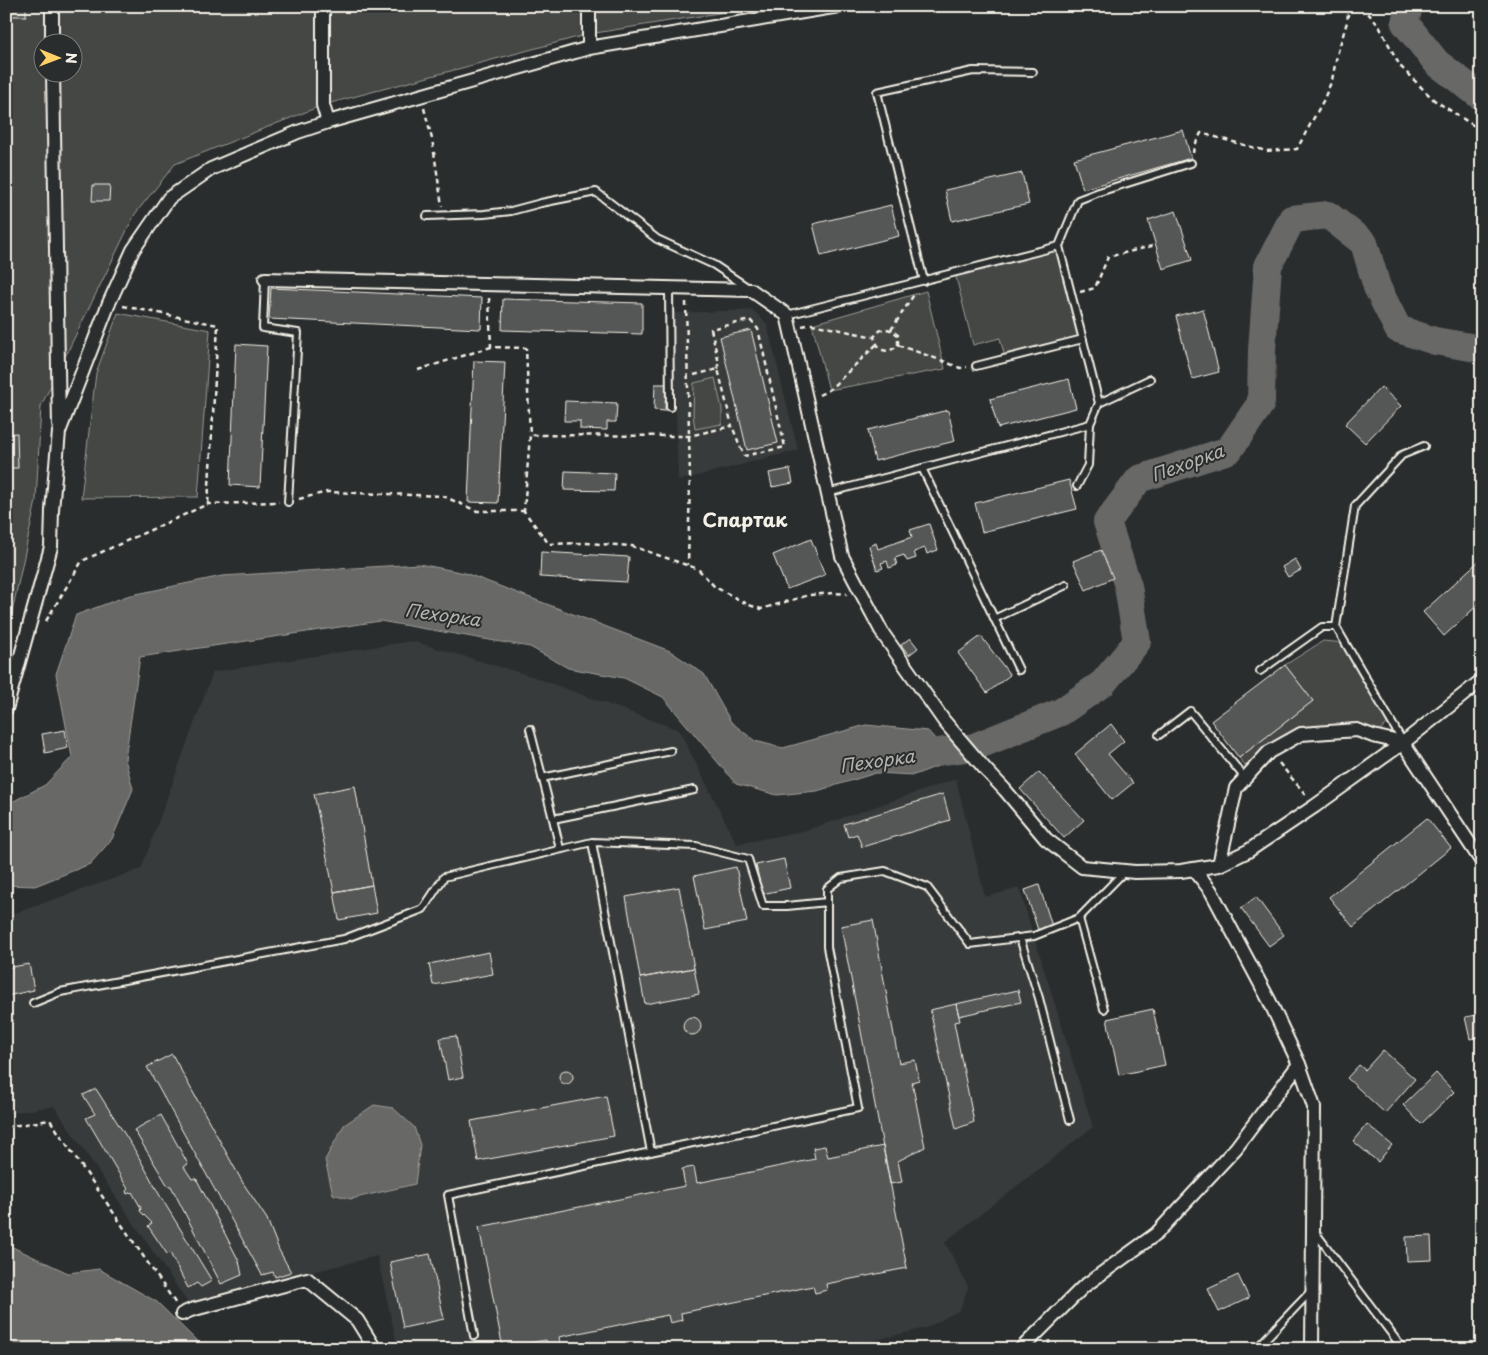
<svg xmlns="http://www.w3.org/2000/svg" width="1488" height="1355" font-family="'Playpen Sans',sans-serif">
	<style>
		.built { fill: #373a3a }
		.green { fill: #444645; stroke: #9c9c96; fill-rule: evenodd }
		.water { fill: #676866; stroke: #9f9f9a }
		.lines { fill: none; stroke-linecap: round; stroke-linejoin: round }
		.river { stroke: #676866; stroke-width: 28 }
		.building { fill: #555756; stroke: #f4f1e8 }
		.lane-casing { stroke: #f4f1e8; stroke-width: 10 }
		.street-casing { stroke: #f4f1e8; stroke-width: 16 }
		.path { stroke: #f4f1e8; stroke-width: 2.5; stroke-dasharray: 5 4; stroke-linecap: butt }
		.lane { stroke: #2a2d2e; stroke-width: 6 }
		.street { stroke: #2a2d2e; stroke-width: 12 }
		.labels { text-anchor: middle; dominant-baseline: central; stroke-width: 4; stroke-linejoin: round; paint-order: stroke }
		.water-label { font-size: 18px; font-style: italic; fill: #b5b3ae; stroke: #2a2d2e }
		.quarter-label { font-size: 19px; font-weight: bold; fill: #f4f1e8; stroke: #2a2d2e }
	</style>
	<rect width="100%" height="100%" fill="#2a2d2e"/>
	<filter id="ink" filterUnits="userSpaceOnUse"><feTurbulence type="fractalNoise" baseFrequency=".02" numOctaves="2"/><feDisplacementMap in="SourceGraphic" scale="10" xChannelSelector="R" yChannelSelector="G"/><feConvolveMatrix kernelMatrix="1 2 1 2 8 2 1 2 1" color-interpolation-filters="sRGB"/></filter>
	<g filter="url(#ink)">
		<path class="built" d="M753,310L767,324L798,450L678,481L673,313Z
			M412,641L531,676L679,730L737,844L807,830L956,779L985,897L1019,888L1093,1127L945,1242L968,1287L960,1310L926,1328L838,1349H398L377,1256L188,1303L54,1106L6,1114V916L141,869L213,672Z"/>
		<path class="green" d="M6,6H762L589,34L323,105L175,164L135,214L41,406L36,501L6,640ZM42,42H72V72H42Z
			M1059,246L1083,339L1005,358L1000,338L973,345L955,273Z
			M926,291L945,369L829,390L812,324Z
			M118,313L210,330L198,497L81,498L96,373Z
			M715,378L722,409V424L695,429L693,414L694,383Z
			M1323,641L1346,643L1391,721L1373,736L1301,734L1250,772L1239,758L1313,701L1285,665Z"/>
		<path class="water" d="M419,564L465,573L670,651L704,674L731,722L755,741L783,748L866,725L928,731L954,760L914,775L876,773L817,791L777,795L736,784L663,697L624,678L568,668L530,647L380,621L140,657L125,759L133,789L112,839L90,864L35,886L6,885V804L10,803L45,785L72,757L56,674L76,615L127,596L222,576Z
			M374,1105L393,1108L414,1127L420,1145L415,1184L351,1199L333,1194L325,1160L344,1125Z
			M6,1244L68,1273L99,1269L157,1302L205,1349H6Z"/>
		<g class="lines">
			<path class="river" d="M1409,6L1405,23L1437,63L1482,97
				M908,756L974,747L1061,712L1103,683L1137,642L1128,586L1107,522L1139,479L1229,450L1261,403L1262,350L1268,266L1292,219L1328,215L1364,243L1377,287L1398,329L1435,341L1482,349"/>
		</g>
		<path class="building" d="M6,6H26V16H6Z
			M1183,130L1191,158L1083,189L1074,159Z
			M1022,173L1029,204L952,221L945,190Z
			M93,185H110L109,201H92Z
			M891,205L899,236L821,256L813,224Z
			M1176,211L1192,260L1163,269L1148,220Z
			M271,288L482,298L481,329L269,319Z
			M503,299L642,303V334L502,330Z
			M1203,309L1219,372L1192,379L1176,316Z
			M751,330L778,443L747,450L720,337Z
			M236,344L267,346L260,487L230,485Z
			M474,361L505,362L498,503L468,502Z
			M1069,379L1076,408L998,428L990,399Z
			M655,384H666L665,411L654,410Z
			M1381,387L1401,406L1365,443L1345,424Z
			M565,401L617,403L616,422H607V430L580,429V421H564Z
			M948,410L955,441L875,461L868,430Z
			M17,433L18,468H6V434Z
			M790,469L793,483L772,487L769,473Z
			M565,471L615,473L614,491L564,490Z
			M1069,480L1077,509L982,532L975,503Z
			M929,524L938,550L927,554L925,548L914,552L916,558L907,561L904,555L895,558L897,565L889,568L887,561L881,563L883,568L877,570L869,546L876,543L878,549L912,537L910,530Z
			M811,539L825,575L787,589L773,555Z
			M1101,550L1113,578L1086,590L1073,561Z
			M541,552L629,557L627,582L540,577Z
			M1482,558V601L1444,636L1423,612Z
			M1295,559L1301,570L1288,577L1282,567Z
			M981,636L1010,675L987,693L958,653Z
			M910,638L918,648L909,655L901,645Z
			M1285,665L1313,701L1239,758L1211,721Z
			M1111,724L1124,741L1108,754L1133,783L1112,800L1075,754Z
			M65,730L68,748L45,753L42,734Z
			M1039,772L1084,820L1064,838L1020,789Z
			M355,786L372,885L334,892L314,794Z
			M943,794L950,820L862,847L857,834L848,837L844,824Z
			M1427,818L1451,848L1353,927L1329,897Z
			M784,859L790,888L762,894L756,865Z
			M736,867L747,922L705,930L694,876Z
			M372,885L377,913L339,920L334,892Z
			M1039,885L1052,926L1038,930L1025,890Z
			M679,887L694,968L640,978L626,897Z
			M1256,897L1284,935L1269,946L1241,908Z
			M873,920L899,1063L915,1060L919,1080L912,1082L925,1147L898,1161L902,1182L890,1184L841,926Z
			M489,952L493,974L433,985L429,964Z
			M29,964L34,990L7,996L6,968Z
			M694,968L699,994L645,1004L640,978Z
			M1018,990L1021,1002L959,1016L956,1004Z
			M956,1004L960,1021L954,1022L974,1122L956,1129L930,1010Z
			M1153,1009L1165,1065L1119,1075L1107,1019Z
			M1482,1014V1036L1470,1039L1465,1017Z
			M683 1026a9 9 0 1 1 18 0a9 9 0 1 1-18 0Z
			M456,1036L463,1077L448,1080L440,1038Z
			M1383,1050L1415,1079L1385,1113L1347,1078L1359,1065L1365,1070Z
			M172,1054L243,1183L267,1219L279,1250L291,1272L275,1277L273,1272L262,1275L147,1067Z
			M559 1077a7 7 0 1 1 14 0a7 7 0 1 1-14 0Z
			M1436,1073L1454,1092L1421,1124L1403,1105Z
			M96,1089L136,1152L159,1194L212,1281L201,1287L197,1283L188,1288L170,1253L167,1254L148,1226L152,1223L140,1211L141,1208L132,1192L127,1194L126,1191L128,1189L86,1118L95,1114L83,1095Z
			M606,1096L614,1136L478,1161L471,1121Z
			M161,1115L188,1164L184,1167L192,1179L196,1178L239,1261L242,1275L221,1284L171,1186H168L134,1130Z
			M1367,1124L1392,1145L1378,1162L1353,1141Z
			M825,1146L828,1157L883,1146L907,1268L826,1284L827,1290L815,1293L813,1286L681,1313L682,1320L670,1323L668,1315L559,1337L561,1346L548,1348L546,1340L503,1348L479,1227L685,1186L682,1169L694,1167L697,1183L815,1159L813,1148Z
			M1431,1236L1432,1260L1407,1261L1406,1237Z
			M430,1254L444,1319L403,1328L390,1262Z
			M1238,1275L1249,1298L1219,1312L1208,1289Z"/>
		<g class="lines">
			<defs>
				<path id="lane" d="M427,216L484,214L511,211L541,203L596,192L657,239L714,265L747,287
					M265,279L263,328L298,333L288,502
					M924,281L877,92L973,71L1033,72
					M669,288L670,407
					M787,315L1059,246L1078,200L1099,192L1191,163
					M976,366L1083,339
					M1099,403L1150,379
					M922,468L1019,670
					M1077,486L1088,465L1090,424
					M827,493L1090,424L1099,403L1059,246
					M994,619L1066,585
					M1336,627L1355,506L1402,455L1424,446
					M1260,671L1322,627H1336L1403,742
					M530,729L553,819
					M1159,735L1190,711L1245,778
					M542,778L671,751
					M560,849L553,819L694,790
					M1079,918L1104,1009
					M1020,938L1039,998L1070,1120
					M33,1003L60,992L344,939L423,909L444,877L592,842
					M651,1152L592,842L696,846L748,859L763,906H787L827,902
					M1315,1232L1403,1349
					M474,1336L448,1195L858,1108L827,947V889L841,878L885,871L927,887L970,944L1034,936L1079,918L1124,872
					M1256,1349L1312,1290"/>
				<path id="street" d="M52,6V42
					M323,6V105L328,122
					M589,6V48
					M53,72L59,425
					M265,279L751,290L787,315L842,556L883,634L944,721L986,770L1005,790L1046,839L1082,867L1135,872L1181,871L1219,865L1248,851L1315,806L1403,743L1482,680
					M6,709L51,547L52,510L59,432L109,303L133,250L169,198L211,169L298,132L328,122L589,48L839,6
					M1219,865L1236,788L1269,752L1301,734L1357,730L1373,736L1403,743L1482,862
					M1194,869L1211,891L1269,1000L1299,1064L1314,1107L1312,1349
					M182,1314L191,1310L307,1279L357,1320L375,1349
					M1021,1349L1083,1287L1156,1234L1236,1148L1299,1064"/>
			</defs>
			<use href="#lane" class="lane-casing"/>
			<use href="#street" class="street-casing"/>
			<path class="path" d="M1362,6L1379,26L1400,66L1434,100L1482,131
				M424,108L432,139L442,206
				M1193,153L1194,147L1201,133L1266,151L1297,149L1323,101L1332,80L1337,55L1347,22L1349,6
				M1080,292L1095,288L1108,257L1156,245
				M489,298L491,347L526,348L530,435
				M686,302L690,478L688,565
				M123,306L218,325L208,504
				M802,326L812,324L874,337
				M891,330L915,293
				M898,345V335C888,327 882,326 874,337C878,350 886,356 898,345L943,361L960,368L967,367
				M718,369V359L711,329L750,320L758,329L785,447L744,456L732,426
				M418,370L491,347
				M694,375L718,369L732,426L689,436H677L530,435L524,511L549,544L586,543L632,546L698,569L715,587L749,605L761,609L809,595L834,593L847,594
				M819,395L829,390L876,345
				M299,499L327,492L443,496L477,511H524
				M46,621L82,561L208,504L279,502
				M1279,763L1306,795
				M6,1127L50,1120L176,1304
				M1049,1340V1349"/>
			<use href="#lane" class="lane"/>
			<use href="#street" class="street"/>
		</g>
	</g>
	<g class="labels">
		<g class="water-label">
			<text transform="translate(1187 462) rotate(-20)">Пехорка</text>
			<text transform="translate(443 614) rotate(8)">Пехорка</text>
			<text transform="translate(877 760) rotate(-8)">Пехорка</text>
		</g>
		<g class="quarter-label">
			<text x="745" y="519">Спартак</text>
		</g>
	</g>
	<rect width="1488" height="1355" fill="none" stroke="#2a2d2e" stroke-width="25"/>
	<rect x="12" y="12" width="1463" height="1330" fill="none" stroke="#f4f1e8" stroke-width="2" filter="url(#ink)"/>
	<g transform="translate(58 58) rotate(91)"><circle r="24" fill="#2a2d2e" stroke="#7b7b78"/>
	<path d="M0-4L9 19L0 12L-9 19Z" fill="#ffd166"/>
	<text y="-8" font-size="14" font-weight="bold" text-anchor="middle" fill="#f4f1e8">N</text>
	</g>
</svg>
